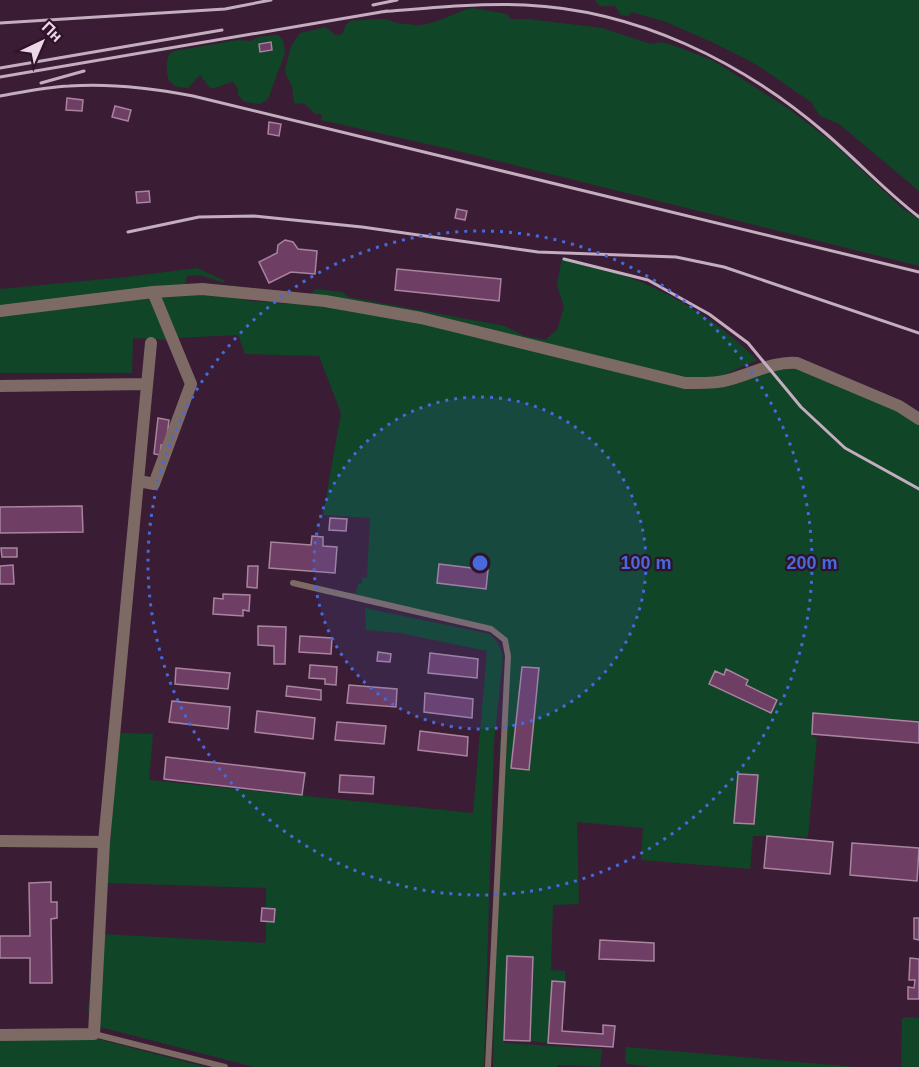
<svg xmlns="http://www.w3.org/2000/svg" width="919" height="1067" font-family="Arial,sans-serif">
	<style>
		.green { fill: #104528 }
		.building { fill: #6e3e65; stroke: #a8849f; stroke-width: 1.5 }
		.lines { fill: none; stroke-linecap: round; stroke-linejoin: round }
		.service { stroke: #7e6a65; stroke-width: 6 }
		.minor { stroke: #7e6a65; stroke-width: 12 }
		.rail { stroke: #c3adbe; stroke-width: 3 }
		.ring { fill: none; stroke: #4669db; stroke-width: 3; stroke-dasharray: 3 6 }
		.centre { fill: #4669db; stroke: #30132a; stroke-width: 3 }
		.ring-label { font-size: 18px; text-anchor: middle; font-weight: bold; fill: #4669db; stroke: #30132a; stroke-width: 4.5; stroke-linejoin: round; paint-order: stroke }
	</style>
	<rect width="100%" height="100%" fill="#3a1d34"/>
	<path class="green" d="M595,0H919V191L839,124L820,116L811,102L757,65L716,44L666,22L632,12L628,16L621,15L615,6C606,5 600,10 595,0Z
		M472,8L507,14L510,19H528L602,28L651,44L661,42L678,47L714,61L786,107L832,142L903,209L919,219V266L458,151L321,120L322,114H315L305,104L294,103L292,86L286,75L285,69L291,46L300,33L326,27L335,35L342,34L346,25L350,21C361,20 372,19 383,19C389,19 395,23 401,24C406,24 410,24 414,25C431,27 455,12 472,8Z
		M278,35L283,40L285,53L268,99L260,104L245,102L238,95V89L233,82C224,83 219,89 210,88L200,75L188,88L177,87L169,81C166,71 166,64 169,54L174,51L238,40L250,41L258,37Z
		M562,257C636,274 703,305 757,360L719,377L686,378L559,350L421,316L323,300L234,292L232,289L233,285L249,291L311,294L316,289L342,292L348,297L505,326L524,336L545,340L557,330L564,307L557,285Z
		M197,268L225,281L224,283L200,275L187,276L185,286L0,308V289L126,277Z
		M202,291L251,301L324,306L420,321L686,386L781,362L884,399L919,423V721L814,713L813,736L817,738L808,837L753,836L750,869L641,860L643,828L577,822L579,904L553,905L551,970L565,971V982L552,981L548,1043L530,1041L533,957L507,956L504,1043L602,1049L600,1067L558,1065L557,1067H493L500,745L509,656L504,640L488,627L350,599L348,593H356L358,584H362V577L367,578L370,518L323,515L341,413L319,356L245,354L238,335L176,338L160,298L162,294Z
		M150,298L169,340L133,338L132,373H0V315Z
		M365,608L490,634L498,643L503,656L494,743L484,1067H254L100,1027L92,1020L88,1011L94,943L102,934L266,943V888L107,883L118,735L121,733L153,734L149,780L473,813L487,651L400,633L366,630Z
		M905,1017L919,1018V1067H901L902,1019Z
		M94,1038L206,1067H0V1039Z
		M626,1047L856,1067H650L627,1064L625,1060Z"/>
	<path class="building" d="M271,42L272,50L260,52L259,44Z
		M67,98L83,100L82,111L66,110Z
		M115,106L131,110L128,121L112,117Z
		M269,122L281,124L279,136L268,134Z
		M149,191L150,202L137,203L136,192Z
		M457,209L467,211L465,220L455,218Z
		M285,240L293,242L298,249L317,251L315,274L291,272L269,283L259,262L277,253L278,245Z
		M397,269L501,279L499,301L395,290Z
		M158,418L169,420L166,445H161L160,455L154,454Z
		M82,506L83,532L0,533V507Z
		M330,518L347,519L346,531L329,530Z
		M312,536L323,537V546L337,547L335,573L269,568L271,542L311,545Z
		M1,548H17V557H2Z
		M439,564L488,570L486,589L437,583Z
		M13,565L14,584H0V566Z
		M248,566H258L257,588L247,587Z
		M223,594L250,595L249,611L243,610V616L213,614L214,598L223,599Z
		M258,626L286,627L285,664H274V646L258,645Z
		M300,636L332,638L331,654L299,652Z
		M378,652L391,654L390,662L377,661Z
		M430,653L478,659L477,678L428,673Z
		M310,665L337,667L336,685L325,684V679L309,678Z
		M522,667L539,668L529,770L511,768Z
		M176,668L230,673L228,689L175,684Z
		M726,669L748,680L746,685L777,700L771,713L709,684L715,671L724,675Z
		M349,685L397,689L396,707L347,703Z
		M287,686L321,690V700L286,696Z
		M425,693L473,699L472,718L424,712Z
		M172,701L230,707L228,729L169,722Z
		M257,711L315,718L313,739L255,732Z
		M813,713L919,722V743L812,734Z
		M337,722L386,726L384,744L335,740Z
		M420,731L468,737L467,756L418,750Z
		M166,757L305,773L302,795L164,779Z
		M738,774L758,775L754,824L734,823Z
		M340,775L374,777L373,794L339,792Z
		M767,836L833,842L830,874L764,868Z
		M852,843L919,848L917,881L850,875Z
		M51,882V902H57V918L51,919L52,983H30V958H0V936H30L29,883Z
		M262,908L275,909L274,922L261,921Z
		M914,918H919V940L914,939Z
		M600,940L654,943V961L599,959Z
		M507,956L533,957L530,1041L504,1040Z
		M910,958L919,959V999H908V987L914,988L915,980H909Z
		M552,981L565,982L562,1031L603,1034V1025L615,1026L613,1047L548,1043Z"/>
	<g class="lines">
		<path class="service" d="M293,583L491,629L505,640L508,656L488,1067
			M94,1034L225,1067"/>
		<path class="minor" d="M0,311L153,292L202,289L325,301L421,318L685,383C700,383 714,384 728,380C752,374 773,361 797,363L899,406L919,419
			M0,386L147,384
			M139,481L154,484L191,384L153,292
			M0,841L104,842
			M0,1035L94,1034L104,842L151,343"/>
		<path class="rail" d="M373,5L397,0
			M380,12C428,8 477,3 525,5C636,10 741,61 824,132C857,160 885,191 919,217
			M0,23L225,9L271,0
			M0,68L222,30
			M0,77L387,11
			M41,83L84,71
			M0,96C23,92 46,87 69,86C111,83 152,88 193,96L919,272
			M128,232L199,217L254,216L362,227L538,252L676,257L724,267L919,333
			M564,259L648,280L709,314L748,343L801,407L845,448L919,489"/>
	</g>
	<circle cx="480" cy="563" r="166" fill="#4669db" fill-opacity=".12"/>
	<g class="ring">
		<circle cx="480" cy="563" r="166"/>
		<circle cx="480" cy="563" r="332"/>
	</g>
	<circle cx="480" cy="563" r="9" class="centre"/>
	<g class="ring-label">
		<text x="646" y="569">100 m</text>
		<text x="812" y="569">200 m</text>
	</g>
	<g transform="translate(42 42) rotate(44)" stroke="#30132a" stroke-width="4.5" paint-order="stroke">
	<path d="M0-4.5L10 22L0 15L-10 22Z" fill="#ebd7e6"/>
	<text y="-9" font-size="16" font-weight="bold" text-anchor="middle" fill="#ebd7e6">Пн</text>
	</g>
</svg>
